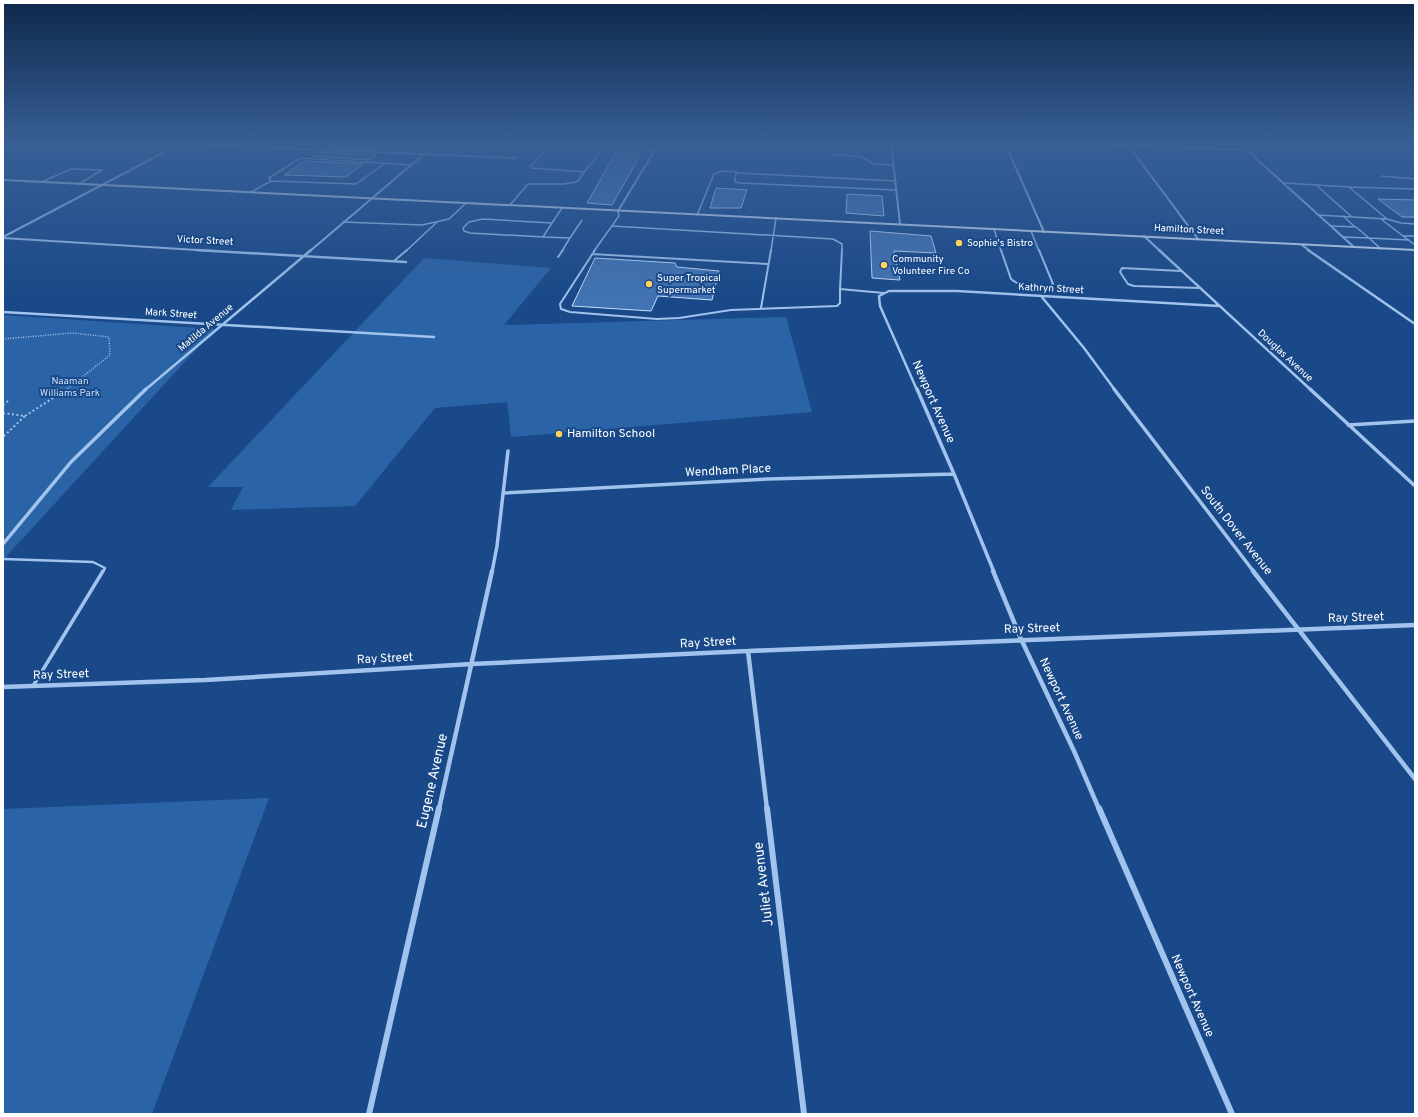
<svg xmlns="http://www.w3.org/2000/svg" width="1418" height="1117" font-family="Overpass,sans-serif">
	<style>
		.green { fill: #2b63a7 }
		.building { fill: #4173b2; stroke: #c7defa }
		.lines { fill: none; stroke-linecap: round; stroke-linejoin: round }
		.path-far1 { stroke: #a1c3ed; stroke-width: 1.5; stroke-dasharray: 1 1.5; stroke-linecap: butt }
		.path { stroke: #a1c3ed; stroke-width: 2; stroke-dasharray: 2 2.5; stroke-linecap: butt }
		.lane-far3 { stroke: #a1c3ed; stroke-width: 1.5 }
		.lane-far2 { stroke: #a1c3ed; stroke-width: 2 }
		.lane-far1 { stroke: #a1c3ed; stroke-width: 2.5 }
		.lane { stroke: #a1c3ed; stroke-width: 3.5 }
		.street-far4 { stroke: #a1c3ed; stroke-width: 2 }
		.street-far3 { stroke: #a1c3ed; stroke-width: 2.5 }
		.street-far2 { stroke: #a1c3ed; stroke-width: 3.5 }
		.street-far1 { stroke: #a1c3ed; stroke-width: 4.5 }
		.street { stroke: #a1c3ed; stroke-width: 6 }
		.secondary { fill: #cee1f9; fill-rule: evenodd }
		.poi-dot { fill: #ffd15d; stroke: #194988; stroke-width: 1.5 }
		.labels { text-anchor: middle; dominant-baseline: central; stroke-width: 4; stroke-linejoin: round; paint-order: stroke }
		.far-street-label { font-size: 10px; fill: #fff; stroke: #194988 }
		.far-poi-label { font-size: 10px; fill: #fff; stroke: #194988; text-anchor: start }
		.far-park-label { font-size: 10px; fill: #c7defa; stroke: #194988 }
		.street-label { font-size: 12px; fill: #fff; stroke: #194988 }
		.poi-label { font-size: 12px; fill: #fff; stroke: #194988; text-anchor: start }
		.near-street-label { font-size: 14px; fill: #fff; stroke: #194988 }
	</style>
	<rect width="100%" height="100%" fill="#194988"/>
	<path class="green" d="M424,258L551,268L504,325L786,317L812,412L511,437L507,402L435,408L355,506L231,510L243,487H208Z
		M3,315L215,329L3,560Z
		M269,798L152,1114H3V809Z"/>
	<path class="building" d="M332,143H391L382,150L325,148Z
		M318,152L376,155L369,160L312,156Z
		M616,152L641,154L612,205L587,203Z
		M305,161L363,164L346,177L284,175Z
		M716,188L747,190L741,208H710Z
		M847,194L882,196L884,216L846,213Z
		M1378,199L1415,200V217H1402Z
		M870,231L931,236L936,253L894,251L900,280L872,278Z
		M595,258L675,263L677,267L719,271L712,300L658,296L651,311L572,306Z"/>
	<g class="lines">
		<path class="path-far1" d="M3,339L72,333L109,337L110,355L66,390"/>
		<path class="path" d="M3,405L8,401
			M3,413L25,416L3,437
			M25,416L67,389"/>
		<path class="lane-far3" d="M835,155L860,156L874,164L894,165
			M584,172L603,149
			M737,173L896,181
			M1382,176L1415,179
			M271,181L269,178L300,158L412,165
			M41,182L71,169L102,170L79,184
			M1284,183L1349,187L1387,219L1318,215
			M1316,185L1352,217
			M1349,187L1415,189
			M251,192L271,181L356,184L385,163
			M510,205L528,184H564L577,182L584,172L532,168L531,166C538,157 545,150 556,146L655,151
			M697,215L714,174L721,171L736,172L735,182L740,183L896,190
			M1343,216L1355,227
			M483,219L552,223L543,237L470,233L464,231L463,228L469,222Z
			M1381,219L1403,236
			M1387,219L1401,223L1415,224
			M343,222L422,225L449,219L466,203
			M552,223L562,208
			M612,226L833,239L842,244V251
			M1331,226L1356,227L1369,238
			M994,229L1001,251
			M1031,231L1039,251
			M1415,236H1403L1415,245
			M543,237L570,238L562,251
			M1343,237L1369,238
			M570,238L582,220
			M1381,249L1369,238L1409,240
			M406,251L437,222
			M594,251L619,216L618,211
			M771,251L776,218"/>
		<path class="lane-far2" d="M595,250L560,304L561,309L570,312L657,319L679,318L731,310L837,306L840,303V289L884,293
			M1001,250L1011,279C1020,287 1042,291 1053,284L1039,250
			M592,254L768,264
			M558,257L563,250
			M394,261L407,250
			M1181,271L1122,268L1120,272L1128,284L1134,286L1200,288
			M840,289L842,250
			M761,308L771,250"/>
		<path class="lane-far1" d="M3,559L93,562L105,568L103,572"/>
		<path class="lane" d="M33,686L103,571"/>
		<path class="street-far4" d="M159,143L515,158
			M891,143L900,224
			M1005,143L1044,232
			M1053,143L1247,150
			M1239,143L1354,247
			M1128,145L1198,239
			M618,211L659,143
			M1144,236L1160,251
			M3,237L178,145
			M3,238L213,251
			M1302,245L1310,251
			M310,251L437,143"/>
		<path class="street-far3" d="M196,250L406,262
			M1159,250L1311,390
			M1308,250L1415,324
			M1041,296L1084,348L1115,390
			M3,312L434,337
			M145,390L311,250
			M917,390L880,306L879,296L889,291H957L1219,306"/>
		<path class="street-far2" d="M917,389L954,474L994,572
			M1114,389L1254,572
			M1310,389L1415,486
			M1348,425L1415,421
			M503,493L768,479L954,474
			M3,544L71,462L146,389
			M492,572L497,546L508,451"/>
		<path class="street-far1" d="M993,571L1021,639L1074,751L1099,809
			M1253,571L1415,779
			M748,651L767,809
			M3,687L205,680L472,664L748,651L1415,625
			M439,809L492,571"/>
		<path class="street" d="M767,808L804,1114
			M1099,808L1232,1114
			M369,1114L439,808"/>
		<path class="secondary" d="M3,179L1415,249V251L3,181Z"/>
	</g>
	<linearGradient id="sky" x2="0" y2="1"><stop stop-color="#0e284b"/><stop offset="0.48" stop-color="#385f96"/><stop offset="1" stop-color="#385f96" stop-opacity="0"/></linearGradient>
	<rect width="1418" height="299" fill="url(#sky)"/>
	<g class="poi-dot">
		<circle cx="959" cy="243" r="4"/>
		<circle cx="884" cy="265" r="4"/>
		<circle cx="649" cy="284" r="4"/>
		<circle cx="559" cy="434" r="4"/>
	</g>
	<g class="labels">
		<g class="far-street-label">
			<text transform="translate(1189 230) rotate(3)">Hamilton Street</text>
			<text transform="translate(205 241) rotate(3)">Victor Street</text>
			<text transform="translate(1051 289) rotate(3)">Kathryn Street</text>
			<text transform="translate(171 314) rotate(4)">Mark Street</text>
			<text transform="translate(206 328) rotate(-40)">Matilda Avenue</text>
			<text transform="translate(1285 356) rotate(43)">Douglas Avenue</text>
		</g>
		<g class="far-poi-label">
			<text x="967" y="243">Sophie's Bistro</text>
			<text x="892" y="259">Community<tspan x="892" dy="12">Volunteer Fire Co</tspan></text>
			<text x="657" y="278">Super Tropical<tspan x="657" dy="12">Supermarket</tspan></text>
		</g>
		<g class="far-park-label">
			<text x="70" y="381">Naaman<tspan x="70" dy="12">Williams Park</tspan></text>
		</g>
		<g class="street-label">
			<text transform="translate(933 402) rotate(66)">Newport Avenue</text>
			<text transform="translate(728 471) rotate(-3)">Wendham Place</text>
			<text transform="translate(1236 531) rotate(52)">South Dover Avenue</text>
			<text transform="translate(1356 618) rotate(-2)">Ray Street</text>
			<text transform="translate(1032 629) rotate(-2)">Ray Street</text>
			<text transform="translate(708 643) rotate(-3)">Ray Street</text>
			<text transform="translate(385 659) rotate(-3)">Ray Street</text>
			<text transform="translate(61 675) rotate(-2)">Ray Street</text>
			<text transform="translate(1061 699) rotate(65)">Newport Avenue</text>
			<text transform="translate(1192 996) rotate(66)">Newport Avenue</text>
		</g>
		<g class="poi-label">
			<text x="567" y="434">Hamilton School</text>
		</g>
		<g class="near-street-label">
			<text transform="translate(433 781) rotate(-77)">Eugene Avenue</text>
			<text transform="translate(764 884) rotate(-97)">Juliet Avenue</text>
		</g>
	</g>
	<rect width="1418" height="1117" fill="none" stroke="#ffffff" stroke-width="8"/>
</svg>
